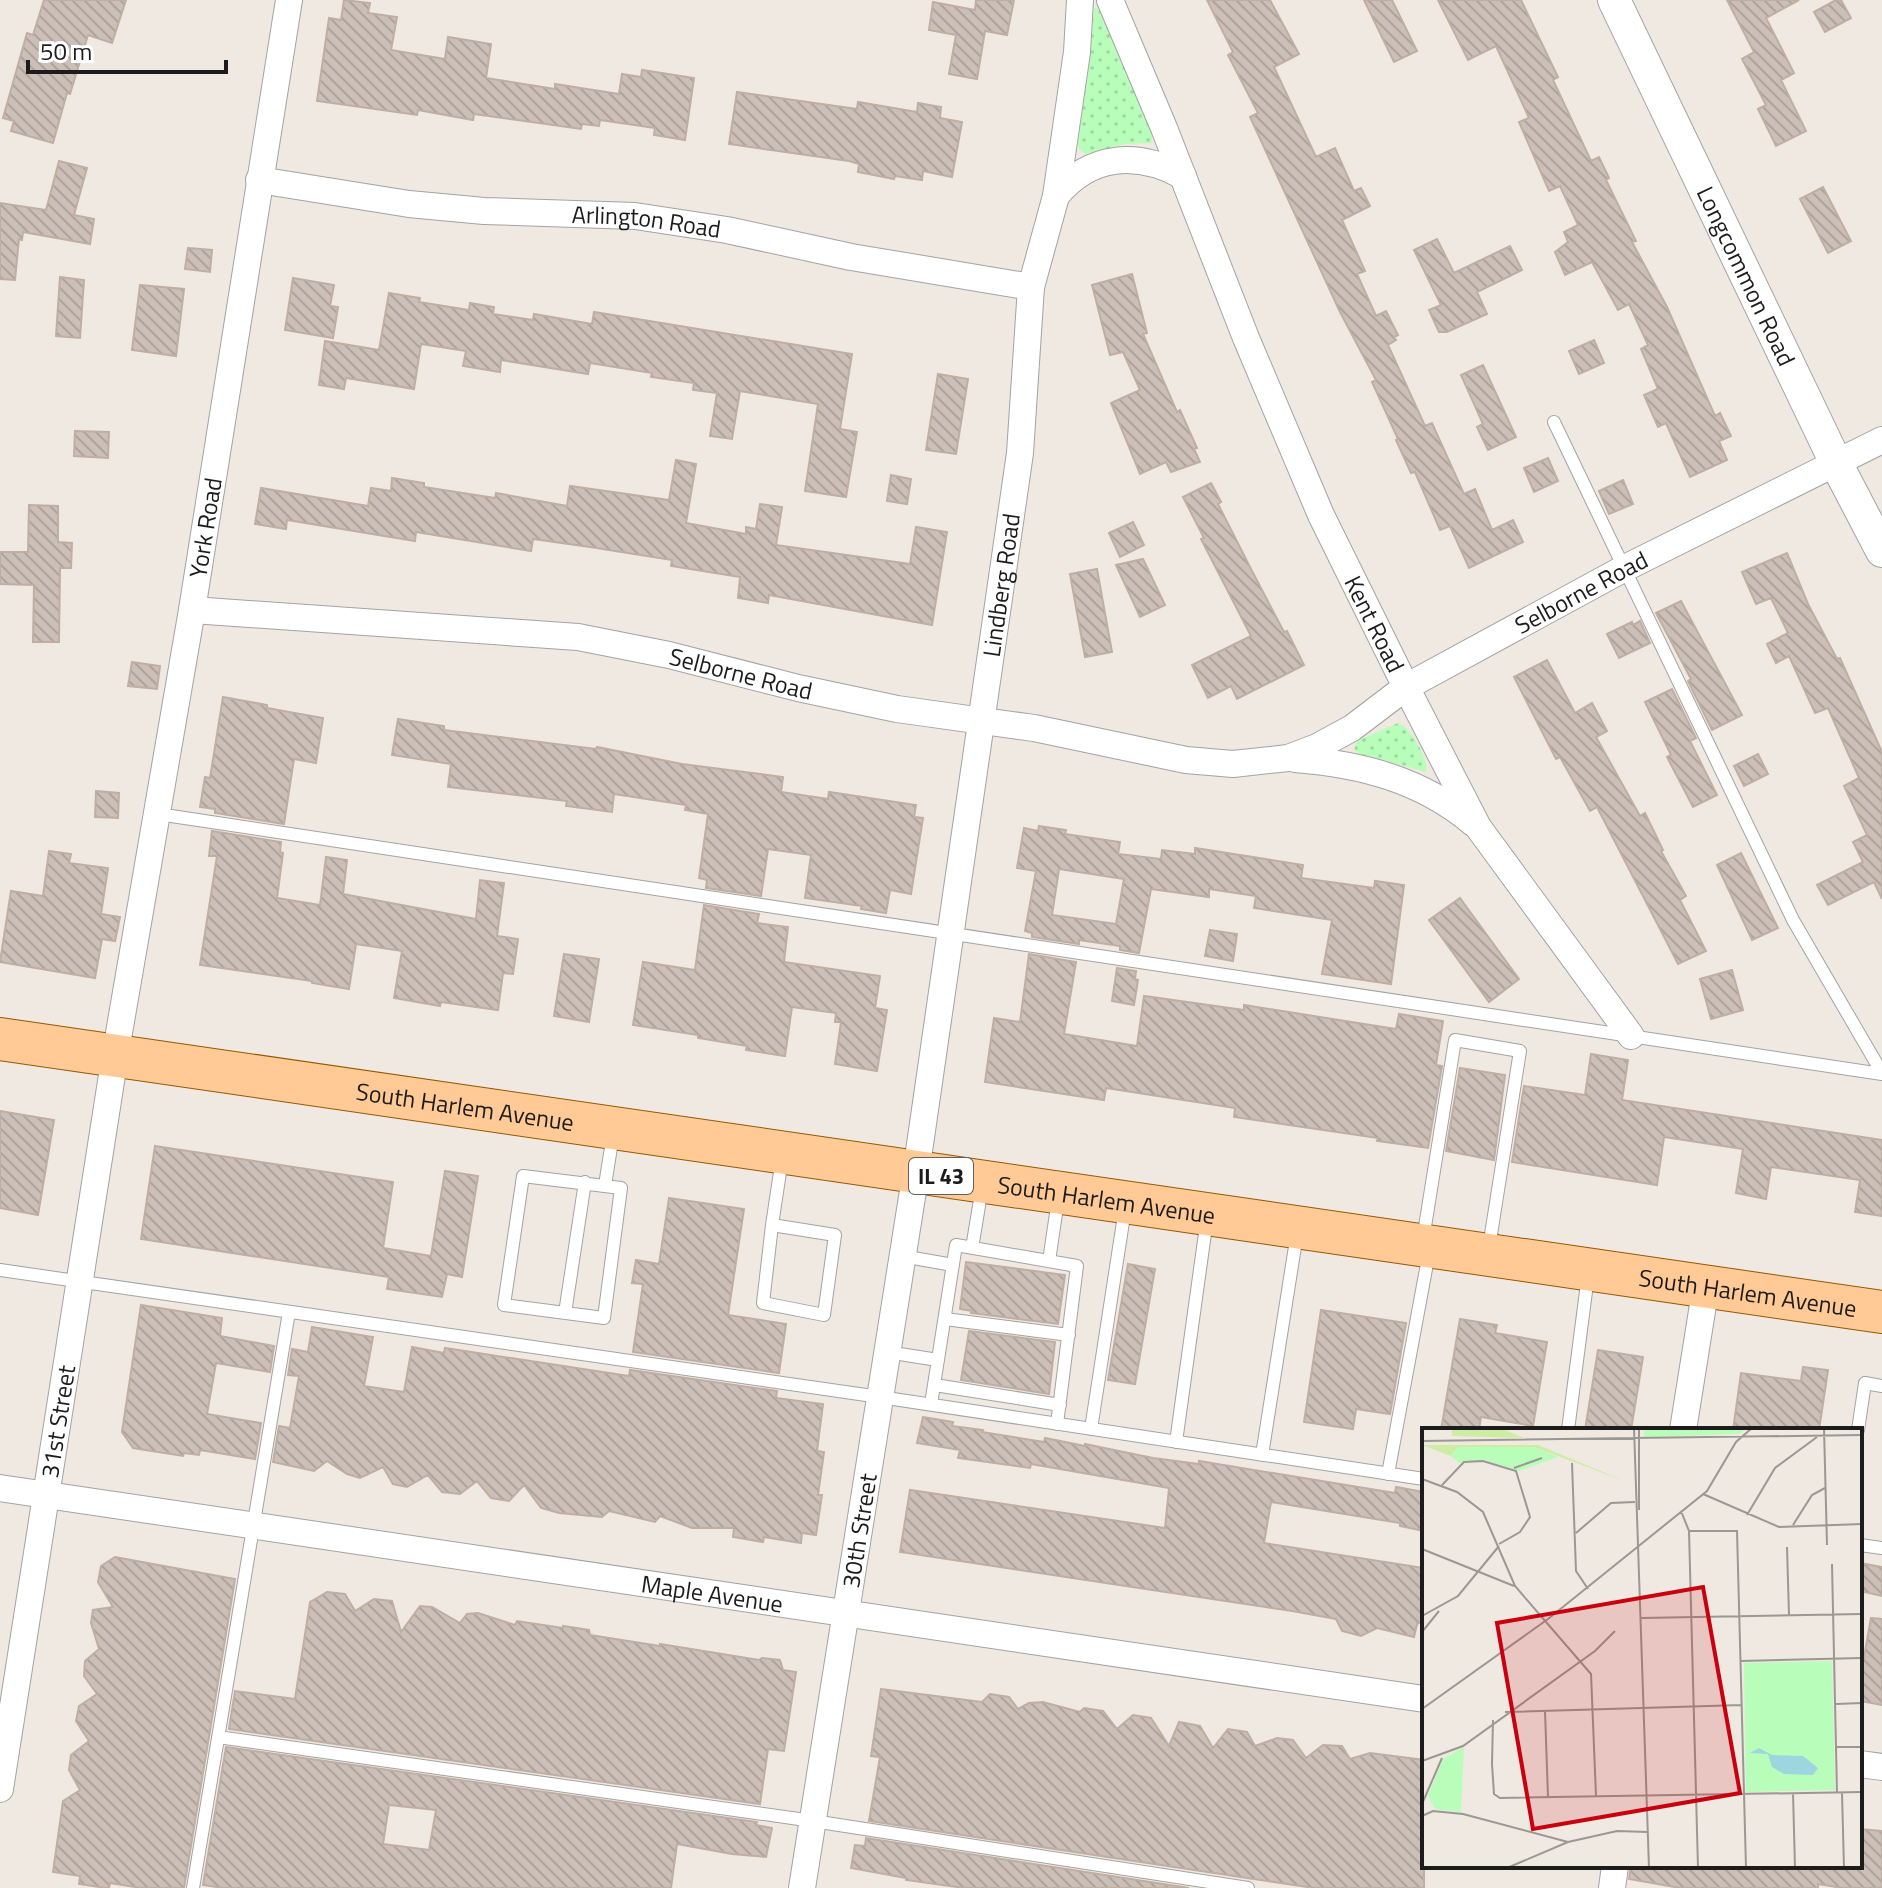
<svg xmlns="http://www.w3.org/2000/svg" width="1882" height="1888" font-family="'Titillium Web',sans-serif">
	<style>
		.park { fill: url(#park-dots) }
		.building { fill: url(#building-back-hatch); stroke: #c1aea2; stroke-width: 2; fill-rule: evenodd }
		.lines { fill: none; stroke-linecap: round; stroke-linejoin: round }
		.service-casing { stroke: #a3a3a3; stroke-width: 14 }
		.minor-casing { stroke: #a3a3a3; stroke-width: 28 }
		.tertiary-casing { stroke: #a3a3a3; stroke-width: 34 }
		.primary-casing { stroke: #955800; stroke-width: 44 }
		.service { stroke: #fff; stroke-width: 12 }
		.minor { stroke: #fff; stroke-width: 26 }
		.tertiary { stroke: #fff; stroke-width: 32 }
		.primary { stroke: #ffca96; stroke-width: 42 }
		.labels { text-anchor: middle; dominant-baseline: central; stroke-width: 7; stroke-linejoin: round; paint-order: stroke }
		.shield { fill: #fff; stroke: #606060; stroke-width: 2 }
		.shield-label { font-size: 22px; font-weight: bold; fill: #1c1c1c }
		.street-label { font-size: 24px; fill: #1c1c1c; stroke: #fff }
		.inset-road { fill: none; stroke: #9b9792; stroke-width: 2 }
		.view { fill: #c9000f; fill-opacity: 0.15; stroke: #c9000f; stroke-width: 4 }
		.inset-edge { fill: none; stroke: #1c1c1c; stroke-width: 4 }
	</style>
	<defs>
		<pattern id="park-dots" width="8" height="8" patternUnits="userSpaceOnUse" patternTransform="scale(2)"><rect width="8" height="8" fill="#b9fdba"/><path d="M2 2h.1M6 6h.1" fill="none" stroke="#9ed89f" stroke-width="1.8" stroke-linecap="round"/></pattern>
		<pattern id="building-back-hatch" width="6" height="6" patternUnits="userSpaceOnUse" patternTransform="scale(2)"><rect width="6" height="6" fill="#cbbfb7"/><path d="M-1 5l2 2M0 0l6 6M5-1l2 2" fill="none" stroke="#aea49d"/></pattern>
	</defs>
	<rect width="100%" height="100%" fill="#efe9e1"/>
	<path class="park" d="M1098,7L1153,135L1151,143L1125,144L1085,154L1079,149L1078,143L1091,50L1094,11V8Z
		M1398,723C1410,726 1430,761 1426,772L1383,760L1364,758L1354,750L1357,741Z"/>
	<path class="building" d="M44,0H126L112,43L88,35L70,94L67,93L53,143L11,131L14,121L3,118L27,33L33,35Z
		M344,0L370,3L368,13L397,17L391,50L445,59L448,37L491,44L486,78L555,89V84L619,94L622,74L641,77L642,70L694,78L685,140L654,135L655,128L600,120L599,126L582,124L581,129L474,114L473,120L418,110L417,115L317,101L329,18L341,20Z
		M976,0H1014L1007,35L985,31L977,79L949,74L956,35L929,30L933,2L975,10Z
		M1207,0H1270L1299,54L1274,67L1316,157L1335,148L1354,191L1361,188L1370,206L1342,220L1365,271L1357,274L1376,316L1386,311L1398,335L1394,337L1396,340L1388,345L1425,426L1432,423L1464,494L1475,489L1492,530L1513,520L1523,542L1469,568L1450,526L1440,530L1415,472L1411,473L1396,440L1398,439L1372,382L1376,380L1340,312L1250,117L1258,113L1228,55L1233,52Z
		M1364,0H1392L1417,51L1394,62Z
		M1438,0H1521L1558,77L1553,80L1591,161L1599,157L1609,178L1606,180L1636,241L1632,242L1667,307L1715,416L1720,413L1731,436L1719,441L1727,460L1690,477L1666,423L1658,427L1644,395L1658,389L1641,349L1648,345L1629,304L1618,310L1592,262L1565,275L1555,252L1568,242L1564,232L1578,225L1560,186L1549,191L1519,122L1529,118L1496,46L1468,60Z
		M1727,0H1799L1766,18L1794,73L1781,80L1806,131L1776,146L1758,109L1766,105L1742,59L1754,52Z
		M1836,0H1841L1851,18L1825,32L1814,12Z
		M737,92L857,109L858,102L917,112L918,103L941,107L940,118L962,122L952,177L923,171L922,180L895,176L894,179L858,172L859,164L849,161L729,144Z
		M59,161L87,168L74,215L94,219L90,244L23,232L22,240L19,239L15,280L0,279V203L46,210Z
		M1823,187L1851,241L1828,253L1800,199Z
		M1437,239L1454,273L1510,246L1522,270L1477,292L1487,314L1447,332H1439L1429,310L1441,305L1414,250Z
		M188,248L212,250L210,272L185,269Z
		M1132,274L1147,333L1143,334L1177,412L1180,410L1197,448L1194,449L1200,462L1171,472L1166,462L1140,474L1111,403L1140,390L1123,352L1110,355L1092,285Z
		M60,277L84,280L80,338L56,336Z
		M293,278L334,285L330,306L338,307L333,338L285,330Z
		M140,285L184,289L176,356L132,350Z
		M389,293L420,298L419,302L469,310L470,303L494,307L493,314L533,320L534,314L592,324L594,312L852,354L840,429L857,432L846,497L805,491L818,404L740,391L732,439L710,436L717,393L693,390L694,383L651,377L652,373L590,363L588,374L501,360L500,372L463,366L466,351L421,344L414,389L346,378L344,389L319,385L325,341L379,350Z
		M1594,340L1604,363L1579,374L1569,351Z
		M1483,365L1516,437L1488,450L1477,427L1483,424L1461,375Z
		M938,374L968,379L956,454L926,450Z
		M75,431L109,432L108,458L74,456Z
		M1548,458L1558,481L1534,492L1524,468Z
		M676,460L696,464L686,523L746,534V527L756,529L760,504L782,507L776,545L910,564L916,527L947,532L932,625L769,595L768,603L738,598L740,577L671,566L672,560L590,547L533,539L531,551L416,532L415,541L287,520L286,529L255,524L261,488L368,506L371,488L391,491L392,478L424,483V487L495,498L496,493L567,506L570,486L669,500Z
		M891,475L911,479L907,504L887,501Z
		M1623,480L1633,504L1609,514L1599,491Z
		M1211,483L1221,502L1218,504L1252,571L1284,632L1287,631L1304,665L1237,699L1231,686L1208,698L1192,665L1251,636L1201,539L1204,538L1183,497Z
		M29,505L58,506V542L72,543L71,568H60L59,642H33L34,585L0,584V552H28Z
		M1133,522L1144,545L1120,557L1109,533Z
		M1787,553L1808,604L1837,659L1840,658L1882,752V899L1874,882L1828,905L1817,885L1863,862L1853,842L1867,835L1844,786L1859,778L1828,708L1815,713L1789,656L1776,663L1767,644L1788,633L1771,598L1756,604L1742,572Z
		M1143,559L1165,605L1140,617L1116,565Z
		M1097,569L1112,652L1085,657L1070,574Z
		M1681,601L1742,715L1712,730L1688,681L1691,679L1656,613Z
		M1640,621L1650,643L1619,658L1607,634L1632,622L1633,625Z
		M1547,660L1575,713L1592,703L1607,731L1596,737L1640,816L1645,813L1663,850L1661,851L1686,896L1680,900L1706,951L1678,964L1597,807L1590,811L1560,757L1556,759L1514,677Z
		M132,662L160,666L157,689L128,686Z
		M1672,689L1696,738L1690,741L1717,795L1693,807L1667,757L1671,755L1645,702Z
		M223,697L267,705V708L323,718L316,763L294,759L284,824L215,813V809L200,807L205,777L210,778Z
		M398,719L444,726V730L596,749L597,747L682,764L783,777L781,792L828,799L829,792L916,805L914,817L923,818L911,894L890,890L886,913L861,909L862,906L805,898L811,855L768,849L761,896L706,888L707,880L699,878L708,814L685,810L686,805L614,794L612,812L566,806L567,801L448,787L451,764L392,755Z
		M1758,754L1768,774L1744,786L1734,766Z
		M96,791L119,793L118,818L95,817Z
		M1039,826L1066,830L1065,834L1120,842L1118,854L1161,859L1162,850L1195,854V848L1303,865L1301,878L1374,888L1375,881L1404,885L1391,984L1322,974L1332,920L1254,908L1256,896L1209,889V897L1151,889L1139,953L1120,950V946L1079,940V944L1032,937V933L1025,931L1036,871L1017,868L1024,828L1038,831ZM1059,869L1124,879L1116,924L1052,915Z
		M212,831L281,842L280,852L283,853L277,898L320,905L326,857L347,860L343,894L476,919L480,880L504,883L497,936L518,939L513,974L503,973L498,1010L441,1002L440,1006L394,998L402,951L356,944L349,989L312,983V981L200,965L217,856H209Z
		M49,851L71,854L69,863L108,868L101,914L120,917L115,941L102,939L95,978L0,962L11,891L43,896Z
		M1741,853L1778,928L1752,940L1717,865Z
		M1460,898L1519,979L1489,1002L1429,920Z
		M704,905L759,914L757,923L788,927L784,962L880,976L875,1008L887,1010L877,1071L835,1064L841,1022H835L836,1013L792,1007L785,1056L746,1050L747,1046L698,1038V1035L633,1025L643,962L695,970Z
		M1210,930L1237,934L1233,961L1205,956Z
		M564,954L599,959L589,1022L554,1016Z
		M1029,954L1076,962L1064,1034L1137,1046L1144,996L1244,1010V1005L1396,1029L1399,1014L1443,1021L1436,1065L1442,1066L1428,1148L1377,1141L1378,1138L1234,1117L1235,1108L1106,1088L1104,1100L985,1082L994,1018L1020,1022Z
		M1117,968L1136,971L1135,979L1138,980L1134,1005L1112,1001Z
		M1732,970L1743,1010L1711,1019L1700,979Z
		M1591,1054L1628,1060L1622,1100L1882,1140V1216L1855,1212L1860,1180L1771,1167L1766,1199L1736,1193L1743,1149L1664,1137L1657,1185L1512,1162L1524,1086L1585,1095Z
		M1460,1068L1505,1075L1494,1160L1446,1151Z
		M0,1111L54,1120L38,1215L0,1208Z
		M155,1146L393,1182L383,1248L431,1256L445,1171L478,1176L462,1277L447,1274L442,1297L387,1289L389,1277L141,1239Z
		M669,1198L744,1209L728,1315L786,1324L779,1373L633,1352L643,1284L632,1283L636,1260L659,1264Z
		M966,1262L1065,1275L1058,1324L971,1313L972,1311L960,1309Z
		M1128,1264L1155,1269L1135,1384L1108,1380Z
		M141,1305L222,1318L220,1336L274,1346L270,1372L216,1363L207,1414L261,1423L255,1459L200,1450L199,1455L184,1453L183,1456L133,1448L122,1432Z
		M1321,1310L1406,1323L1390,1414L1356,1409L1353,1429L1304,1422Z
		M1460,1319L1497,1325L1495,1333L1547,1342L1533,1426L1481,1417L1479,1430H1441Z
		M312,1327L373,1337L364,1386L404,1392L412,1347L444,1353L445,1348L629,1376L630,1370L777,1391L776,1398L823,1404L817,1451L824,1452L818,1495H822L816,1535L802,1533L801,1543L764,1537L763,1542L733,1537L734,1528H692L660,1516L655,1522L609,1511L602,1517L559,1513L541,1508L524,1485L509,1501L491,1498L477,1481L460,1494L442,1492L428,1475L407,1487L393,1484L383,1467L360,1478L347,1474L327,1461L314,1471L273,1462L279,1426L290,1428L299,1376L288,1375L292,1349L308,1352Z
		M969,1331L1055,1342L1049,1394L961,1380Z
		M1598,1350L1643,1357L1631,1430H1585Z
		M1803,1367L1828,1370L1819,1430H1733L1741,1373L1801,1381Z
		M923,1417L953,1422L952,1426L983,1430L982,1432L1044,1442L1045,1438L1085,1446V1444L1153,1458L1199,1464V1461L1395,1493L1396,1487L1424,1492V1531L1400,1526V1523L1271,1502L1264,1543L1424,1568L1423,1621L1417,1624L1414,1637L1377,1628L1361,1636L1342,1631L1336,1619L1292,1611L900,1552L910,1490L1165,1528L1169,1488L1031,1464L1030,1468L958,1458L960,1450L917,1443Z
		M115,1557L235,1579L184,1888H141L110,1883L109,1888H106L79,1884L80,1876L53,1872L63,1801L80,1790L69,1770L71,1755L89,1741L76,1721L79,1706L97,1694L84,1676L85,1661L99,1649L91,1623L93,1610L113,1607L98,1582L101,1566Z
		M1860,1563L1882,1567V1596L1860,1591Z
		M327,1592L345,1594L355,1611L374,1599L392,1601L401,1632L420,1606L432,1607L460,1623L467,1614L478,1613L515,1625L517,1621L563,1628V1626L589,1630L590,1635L660,1646V1644L759,1660L762,1658L780,1660L783,1670L796,1672L784,1751L768,1749L760,1804L229,1729L235,1691L295,1699L310,1602Z
		M1871,1618L1882,1619V1705L1860,1701V1679Z
		M881,1689L982,1702L990,1694L1009,1697L1018,1709L1029,1703L1043,1702L1080,1712L1084,1708L1103,1711L1117,1729L1133,1715L1151,1718L1169,1746L1179,1722L1200,1726L1213,1748L1228,1729L1247,1732L1255,1746L1277,1738L1293,1740L1306,1758L1323,1745L1342,1746L1350,1759L1370,1753L1424,1760V1888H1314L869,1821L880,1757L871,1756Z
		M226,1747L757,1822L756,1825L772,1828L766,1857L732,1854L677,1844L671,1888H223L203,1885ZM389,1805L436,1810L429,1850L383,1844Z
		M1860,1829L1882,1831V1888H1842L1818,1884V1888H1680L1629,1879L1631,1866H1860Z
		M866,1838L1189,1888H964L906,1880V1878L851,1868L855,1845L865,1846Z"/>
	<g class="lines">
		<defs>
			<path id="service" d="M1554,422L1793,920L1882,1073
				M158,814L1882,1074
				M523,1176L621,1188L604,1318L504,1305Z
				M605,1185L613,1135
				M772,1225L763,1303L824,1315L835,1235L772,1225L782,1159
				M1423,1239L1455,1040L1520,1051L1489,1247
				M972,1248L982,1188
				M902,1256L953,1265
				M1049,1261L1058,1200
				M0,1270L880,1397L1424,1479
				M565,1313L585,1182
				M945,1319L1069,1335
				M887,1352L938,1360
				M935,1385L1060,1405
				M931,1404L956,1245L1077,1266L1057,1424
				M1091,1429L1125,1209
				M1568,1430L1588,1276
				M1858,1430L1865,1383L1882,1386
				M1176,1442L1207,1219
				M1262,1455L1297,1234
				M1388,1474L1429,1253
				M1860,1545L1882,1548
				M218,1737L813,1821L1248,1888
				M193,1888L289,1312"/>
			<g id="minor">
				<path id="s1" d="M1110,0L1164,128L1246,338L1321,515L1406,687L1478,827L1631,1036"/>
				<path id="s2" d="M259,180L409,204L484,211L635,216L727,230L851,257L1031,287"/>
				<path d="M1056,196C1090,154 1137,151 1183,176"/>
				<path id="s3" d="M192,610L578,637L669,655L798,688L897,709L1034,728L1186,760L1233,764L1288,758L1317,747L1352,728L1406,687L1623,569L1882,440"/>
				<path d="M1295,759C1361,764 1422,780 1473,823"/>
				<path d="M1683,1430L1706,1286"/>
				<path id="s4" d="M0,1488L1424,1699"/>
				<path d="M1860,1764L1882,1767"/>
				<path id="s5" d="M0,1789L115,1056L192,610L289,0"/>
				<path id="s6" d="M802,1888L916,1172L1020,453L1031,287L1056,196L1077,52L1080,0"/>
				<path d="M1612,1888L1615,1866"/>
			</g>
			<g id="tertiary">
				<path id="s7" d="M1614,0L1836,463L1882,551"/>
			</g>
			<g id="primary">
				<path id="s8" d="M0,1039L1882,1312"/>
			</g>
		</defs>
		<use href="#service" class="service-casing"/>
		<use href="#minor" class="minor-casing"/>
		<use href="#tertiary" class="tertiary-casing"/>
		<use href="#primary" class="primary-casing"/>
		<use href="#service" class="service"/>
		<use href="#minor" class="minor"/>
		<use href="#tertiary" class="tertiary"/>
		<use href="#primary" class="primary"/>
	</g>
	<g class="labels">
		<rect class="shield" x="909" y="1158" width="64" height="36" rx="6"/>
		<g class="shield-label">
			<text x="941" y="1176">IL 43</text>
		</g>
		<g class="street-label">
			<text stroke="none"><textPath href="#s2" startOffset="390">Arlington Road</textPath></text>
			<text stroke="none"><textPath href="#s7" startOffset="306">Longcommon Road</textPath></text>
			<text stroke="none"><textPath href="#s5" startOffset="1278">York Road</textPath></text>
			<text stroke="none"><textPath href="#s6" startOffset="1318">Lindberg Road</textPath></text>
			<text stroke="none"><textPath href="#s3" startOffset="1448">Selborne Road</textPath></text>
			<text stroke="none"><textPath href="#s1" startOffset="678">Kent Road</textPath></text>
			<text stroke="none"><textPath href="#s3" startOffset="554">Selborne Road</textPath></text>
			<text stroke="none"><textPath href="#s8" startOffset="470">South Harlem Avenue</textPath></text>
			<text stroke="none"><textPath href="#s8" startOffset="1118">South Harlem Avenue</textPath></text>
			<text stroke="none"><textPath href="#s8" startOffset="1766">South Harlem Avenue</textPath></text>
			<text stroke="none"><textPath href="#s5" startOffset="372">31st Street</textPath></text>
			<text stroke="none"><textPath href="#s6" startOffset="362">30th Street</textPath></text>
			<text stroke="none"><textPath href="#s4" startOffset="720">Maple Avenue</textPath></text>
		</g>
	</g>
	<g transform="translate(1422 1428)">
		<rect width="440" height="440" fill="#efe9e1"/>
		<path d="M78,0L102,10L30,8V1ZM0,17H116L205,54L112,19H36L29,28Z" fill="#cdeda2"/>
		<path d="M325,0L317,6L222,9V1ZM36,19H112L136,29L97,43L63,32L37,35L29,28ZM410,233L413,362L324,364L322,235ZM42,319L39,384L13,381L6,368L21,331Z" fill="#b9fdba"/>
		<path d="M337,320L350,327L381,328L396,340L391,347L362,346L350,339L346,326L328,325Z" fill="#9ed6e0"/>
		<path class="inset-road" d="M212,0L227,440M217,0V82M402,0L405,117M0,13L440,7M150,35L154,143L166,161M92,40L120,30M0,51L35,64L61,84L93,158L169,246L174,368M20,57L42,34L61,33L94,43L108,89L98,104L77,116M281,66L357,99L440,96M259,83L267,103L276,440M325,87L353,40L395,9M371,97L390,67L403,60M267,103H315L324,440M154,105L189,75L213,74M365,119L367,187M0,121L92,158M410,136L415,365M0,188L36,168L77,118M219,190L440,186M0,204L17,183M319,233L440,230M414,276L440,275M0,281L126,191L285,63L314,14L330,0M123,283L126,369M83,284L320,277M71,292L70,336L72,366L78,370L440,364M414,319H440M0,333L41,318L173,223L193,203M371,365L373,440M420,365L422,440M0,376L20,330M0,388L11,383L41,386L146,414M85,440L146,414L195,403L226,404"/>
		<path class="view" d="M281,159L318,365L111,401L75,195Z"/>
		<rect width="440" height="440" class="inset-edge"/>
	</g>
	<path d="M28 60v12h198v-12" fill="none" stroke="#1c1c1c" stroke-width="4"/>
	<text x="40" y="60" font-size="24" fill="#1c1c1c" stroke="#ffffff" stroke-width="6" paint-order="stroke">50 m</text>
</svg>
